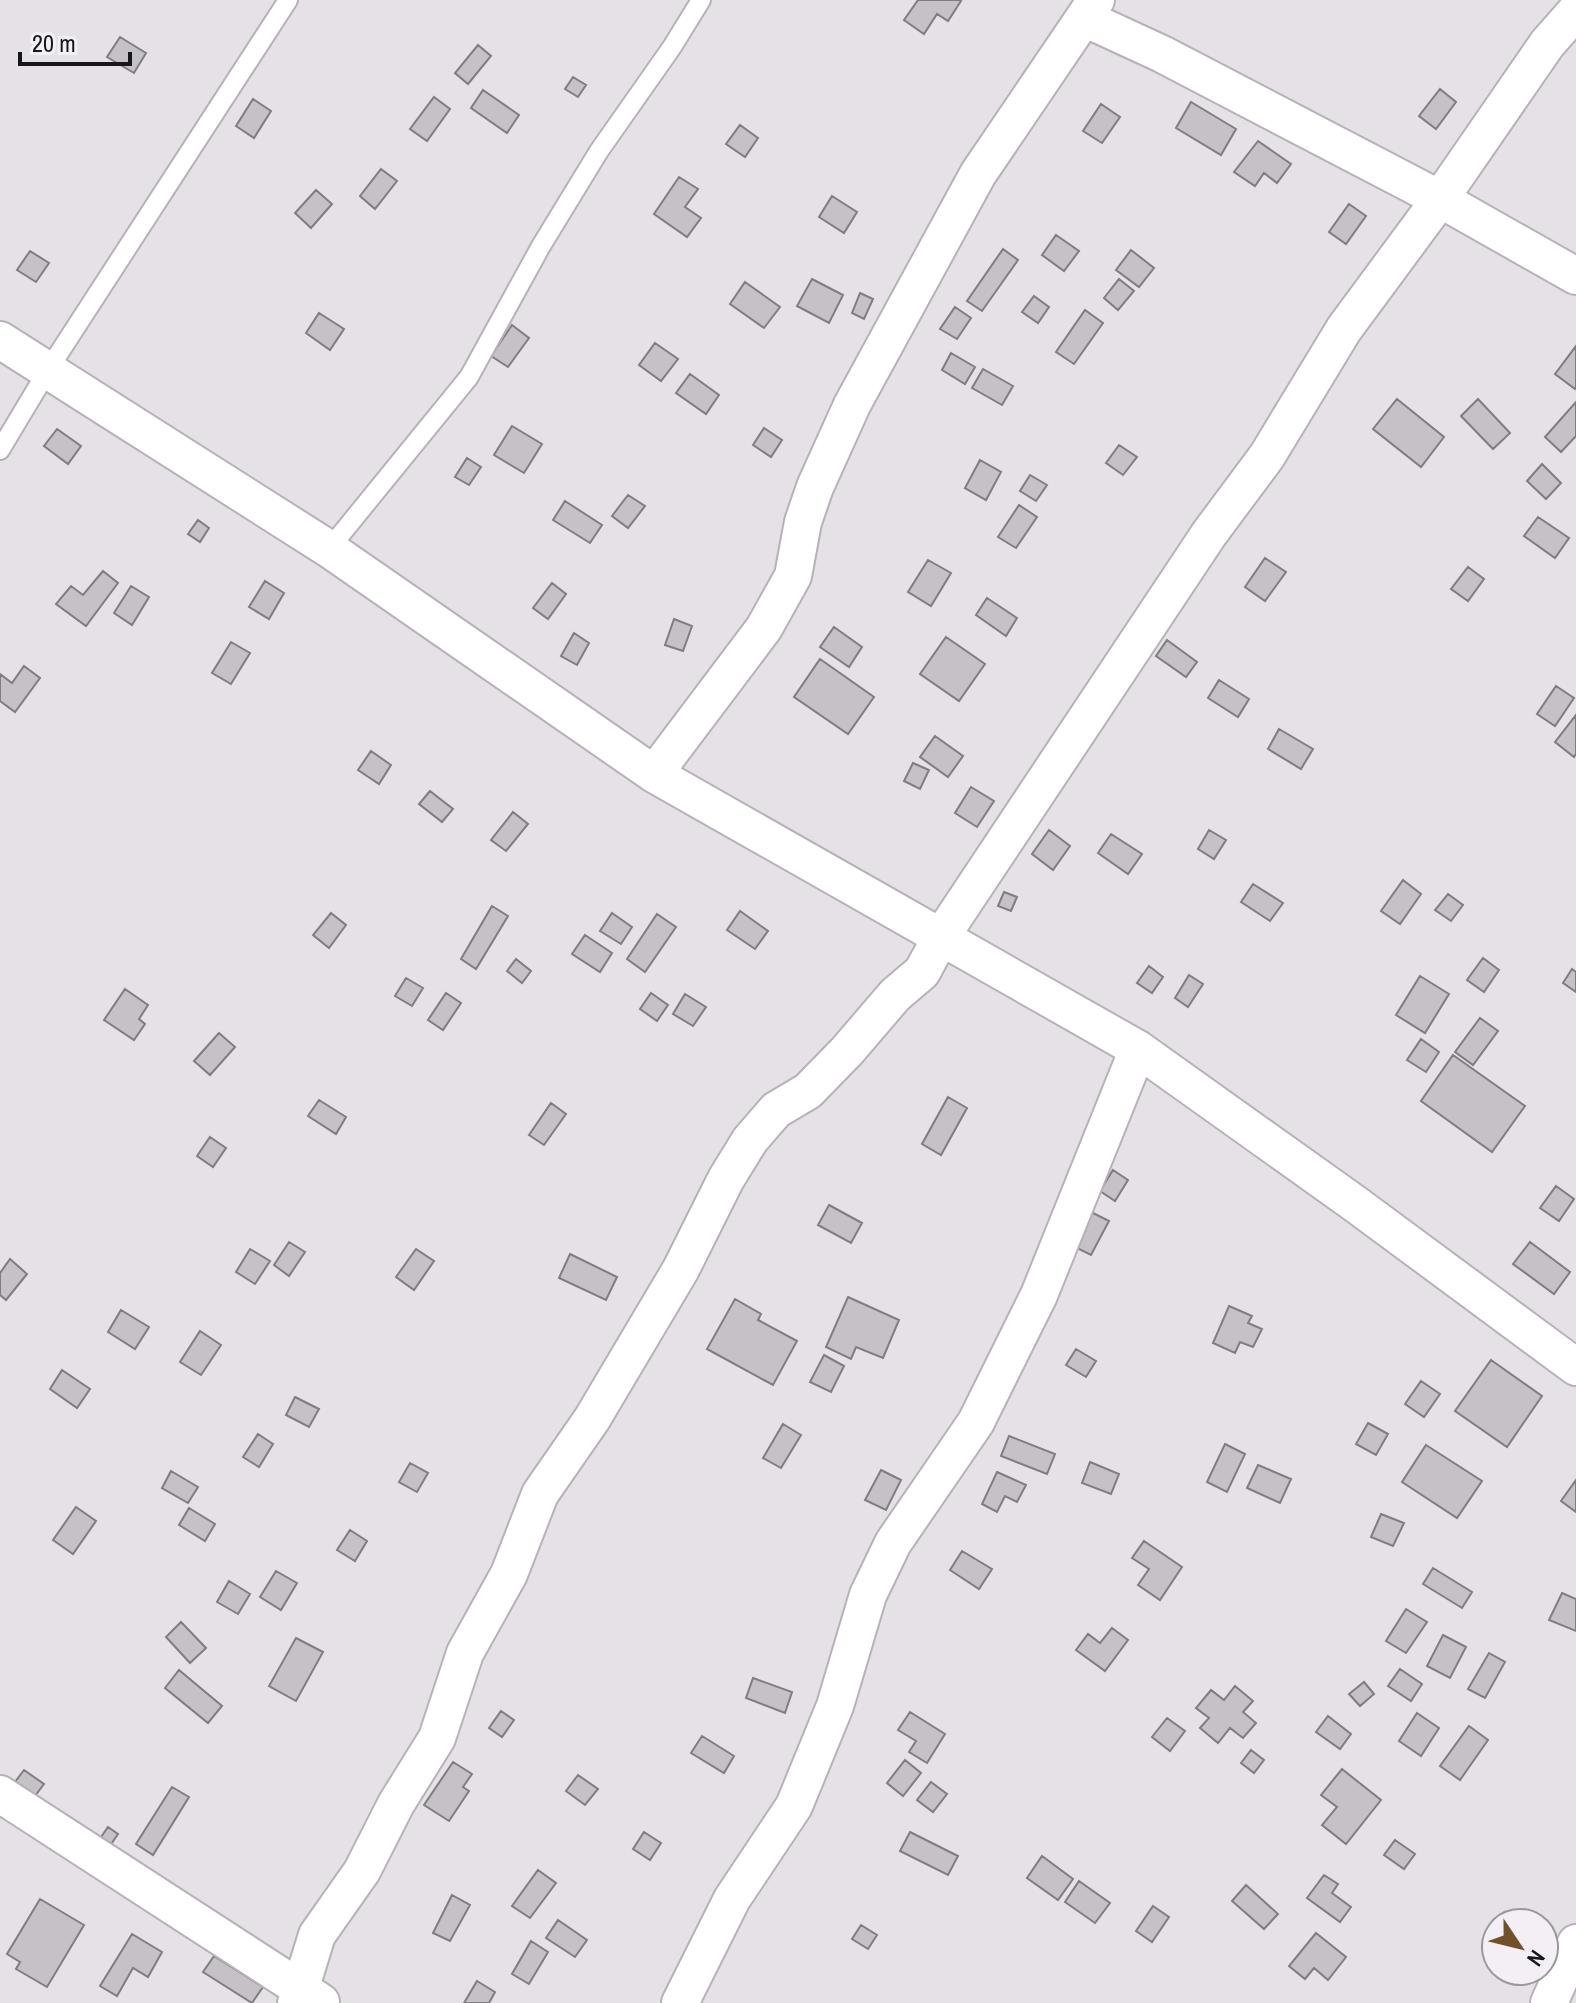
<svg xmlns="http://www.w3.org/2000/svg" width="1576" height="2003" font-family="'Archivo Narrow',sans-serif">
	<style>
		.building { fill: #c5c1c7; stroke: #807c81; stroke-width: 2 }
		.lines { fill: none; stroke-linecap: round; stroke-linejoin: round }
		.service-casing { stroke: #b6b2b7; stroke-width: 22 }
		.minor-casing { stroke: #b6b2b7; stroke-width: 40 }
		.service { stroke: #fff; stroke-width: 18 }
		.minor { stroke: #fff; stroke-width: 36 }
	</style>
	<rect width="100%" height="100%" fill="#e6e1e7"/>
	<path class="building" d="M918,0H959L961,1L948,21L937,14L924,34L904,20Z
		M120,37L146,53L134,73L107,57Z
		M478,45L491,56L468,84L455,73Z
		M573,77L586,85L578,97L565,89Z
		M1440,89L1456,102L1436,129L1419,116Z
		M483,90L519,115L507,133L471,108Z
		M434,97L450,109L427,141L410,129Z
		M253,99L271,111L254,138L236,126Z
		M1191,102L1236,129L1221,155L1176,128Z
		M1101,104L1120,117L1102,143L1083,131Z
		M740,125L758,138L745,157L726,144Z
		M1258,141L1291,164L1277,183L1264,173L1255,186L1234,172Z
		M381,169L397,181L375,209L360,196Z
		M679,177L698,189L685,207L701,218L687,237L654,214Z
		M316,190L332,204L311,228L295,213Z
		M832,196L857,212L844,233L819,217Z
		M1349,204L1366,216L1346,244L1329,232Z
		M1056,235L1079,251L1064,271L1042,255Z
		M1003,249L1018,260L982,311L967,301Z
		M1131,250L1154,268L1139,287L1116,270Z
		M30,251L49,263L36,282L17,270Z
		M812,279L843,295L829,323L797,306Z
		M1119,279L1134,291L1118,310L1104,298Z
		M745,282L780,307L764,328L730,304Z
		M860,293L873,299L864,319L852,313Z
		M1034,296L1049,307L1038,323L1022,312Z
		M955,307L971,318L957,339L940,329Z
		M1085,310L1103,323L1074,364L1056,352Z
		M319,313L344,329L330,350L306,333Z
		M512,325L529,338L508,367L491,356Z
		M655,343L678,359L661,381L639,365Z
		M1576,346V387L1575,389L1555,374Z
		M951,353L975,367L965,384L942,370Z
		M983,369L1013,386L1002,405L972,388Z
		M690,374L719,395L706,414L676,393Z
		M1397,399L1444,437L1421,467L1373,429Z
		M1478,399L1510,433L1493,449L1461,416Z
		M1576,402V436L1561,452L1545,437Z
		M512,426L542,444L524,473L494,455Z
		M764,428L782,440L771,457L753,445Z
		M57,429L81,446L68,464L44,446Z
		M1119,445L1137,457L1123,475L1106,463Z
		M467,458L481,467L469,485L455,477Z
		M980,460L1001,472L986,500L965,488Z
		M1542,464L1561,483L1546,499L1527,481Z
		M1030,475L1047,485L1036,501L1020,491Z
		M628,495L645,506L628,528L612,516Z
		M565,501L602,525L590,543L553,520Z
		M1019,505L1037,517L1016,548L998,537Z
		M1538,517L1569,538L1555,558L1524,536Z
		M198,520L209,528L200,542L188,534Z
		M1265,558L1286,572L1265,601L1245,587Z
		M928,560L951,573L931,606L908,592Z
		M1468,567L1484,579L1468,601L1451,589Z
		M103,571L118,583L86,626L56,604L71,586L83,595Z
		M265,581L284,593L269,619L249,607Z
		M552,583L566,594L548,619L533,608Z
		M131,586L149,597L132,625L114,613Z
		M987,598L1017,618L1006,636L976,615Z
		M674,619L692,626L683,651L665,645Z
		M834,627L862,647L849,667L820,647Z
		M574,633L589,643L577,665L561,656Z
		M946,637L985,664L959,701L920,674Z
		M1167,640L1197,662L1186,677L1156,656Z
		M231,642L250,653L231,684L212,673Z
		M820,659L874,697L848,734L794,697Z
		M24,666L40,678L15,712L0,701V674L12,683Z
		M1219,680L1249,699L1238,717L1208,698Z
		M1556,686L1574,698L1555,726L1537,714Z
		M1576,715V754L1574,757L1555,742Z
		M1279,729L1313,749L1301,769L1268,749Z
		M935,736L963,756L948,777L920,757Z
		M371,751L391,765L379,784L358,770Z
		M913,763L929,770L920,789L904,781Z
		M971,787L994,801L977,827L955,813Z
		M430,791L453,809L442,822L419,804Z
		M513,812L528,824L506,851L491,840Z
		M1049,830L1070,846L1053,870L1032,854Z
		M1209,830L1226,840L1214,859L1198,849Z
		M1111,834L1142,854L1128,874L1098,853Z
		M1403,880L1421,894L1400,924L1381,911Z
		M1253,884L1283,903L1270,921L1241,902Z
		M1004,892L1017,897L1011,911L998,906Z
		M1448,894L1463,905L1451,921L1435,910Z
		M492,906L508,916L476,969L461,959Z
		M740,911L768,931L755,949L727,930Z
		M331,913L346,925L329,948L313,935Z
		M612,913L632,927L621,944L600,931Z
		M657,914L676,927L645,972L627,959Z
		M585,935L612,953L600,972L572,954Z
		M1483,958L1499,970L1484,992L1467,980Z
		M516,959L531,971L522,983L507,971Z
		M1149,966L1163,977L1152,993L1137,983Z
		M1572,969L1576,972V992L1563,983Z
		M1189,975L1203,984L1188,1007L1175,998Z
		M1420,976L1449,994L1425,1033L1396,1015Z
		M406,978L423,988L412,1006L395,996Z
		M125,989L148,1005L139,1019L145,1024L134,1040L104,1020Z
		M446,993L461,1003L443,1030L428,1020Z
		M651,993L668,1005L657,1021L640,1009Z
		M685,994L706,1007L693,1026L673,1014Z
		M1480,1018L1498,1031L1473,1065L1455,1052Z
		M219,1033L235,1047L210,1075L194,1061Z
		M1421,1039L1439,1052L1426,1072L1407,1060Z
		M1453,1055L1525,1106L1492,1152L1421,1101Z
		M948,1097L967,1108L941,1155L922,1144Z
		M319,1100L346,1117L336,1134L308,1116Z
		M551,1103L566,1114L544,1145L529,1135Z
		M210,1137L226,1148L213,1167L197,1156Z
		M1113,1170L1128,1180L1115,1201L1100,1191Z
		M1556,1186L1574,1199L1559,1221L1540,1208Z
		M829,1205L862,1223L851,1243L818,1225Z
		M1089,1211L1109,1221L1091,1255L1071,1245Z
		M289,1242L305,1252L289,1276L274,1265Z
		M1530,1242L1570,1272L1554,1294L1513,1264Z
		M250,1249L270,1261L255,1284L236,1272Z
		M416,1249L434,1261L414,1290L396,1277Z
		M570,1254L617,1277L606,1300L559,1278Z
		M10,1259L27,1274L6,1300L0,1295V1273Z
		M848,1297L899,1320L883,1358L856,1347L851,1359L826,1347Z
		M735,1299L761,1314L758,1320L797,1341L773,1385L707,1349Z
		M1229,1306L1252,1316L1248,1323L1262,1329L1253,1347L1240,1342L1235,1353L1213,1343Z
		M121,1310L149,1327L135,1349L108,1332Z
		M200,1331L221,1345L201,1375L180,1362Z
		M1076,1349L1096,1361L1086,1377L1066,1365Z
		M824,1355L844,1366L831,1392L810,1382Z
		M1491,1360L1542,1396L1507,1447L1455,1411Z
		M62,1370L90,1389L77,1408L50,1389Z
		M1421,1381L1440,1394L1424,1417L1405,1404Z
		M295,1397L319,1409L309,1427L286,1415Z
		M1368,1423L1388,1434L1376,1455L1356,1444Z
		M783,1424L801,1435L781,1468L763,1458Z
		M258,1434L273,1444L259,1467L243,1457Z
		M1009,1436L1055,1454L1047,1474L1001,1456Z
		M1225,1444L1245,1454L1227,1492L1207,1482Z
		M1426,1445L1482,1481L1457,1518L1402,1482Z
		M1090,1462L1119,1474L1111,1494L1082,1483Z
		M410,1463L428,1473L417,1492L399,1482Z
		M1258,1465L1291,1479L1280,1503L1247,1488Z
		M881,1470L901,1480L886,1510L865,1500Z
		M171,1471L198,1487L188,1503L162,1488Z
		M997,1472L1026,1485L1017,1502L1005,1496L997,1512L982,1504Z
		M1576,1480V1512L1561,1501Z
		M76,1507L96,1521L73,1554L53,1540Z
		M189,1508L215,1524L205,1541L179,1525Z
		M1381,1514L1404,1523L1393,1546L1371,1537Z
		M350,1530L367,1541L355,1561L337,1550Z
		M1144,1541L1182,1567L1160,1600L1138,1585L1149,1569L1132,1558Z
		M962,1551L992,1569L979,1589L950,1570Z
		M1433,1568L1472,1592L1462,1608L1423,1584Z
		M276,1571L297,1583L281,1610L260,1597Z
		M229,1581L250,1594L238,1614L217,1602Z
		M1562,1593L1576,1599V1631L1549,1620Z
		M1406,1609L1427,1622L1406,1653L1386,1641Z
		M181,1622L206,1648L190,1663L166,1637Z
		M1112,1628L1128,1640L1105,1671L1076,1650L1088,1634L1100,1643Z
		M1443,1635L1466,1647L1450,1678L1427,1666Z
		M296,1638L323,1652L296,1701L269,1686Z
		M1489,1653L1505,1662L1485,1698L1468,1689Z
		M1400,1669L1422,1684L1411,1701L1388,1686Z
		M179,1670L222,1706L208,1723L165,1688Z
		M753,1678L792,1692L785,1713L746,1698Z
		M1364,1682L1374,1694L1360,1706L1349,1694Z
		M1235,1686L1253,1701L1243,1712L1256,1723L1243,1738L1230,1728L1218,1743L1200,1728L1209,1718L1196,1708L1211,1690L1224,1700Z
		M501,1711L514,1720L502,1737L489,1728Z
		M910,1712L945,1734L927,1763L909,1752L916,1741L898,1730Z
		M1417,1713L1439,1728L1421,1756L1399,1741Z
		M1328,1716L1351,1734L1340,1749L1316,1732Z
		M1167,1718L1185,1731L1170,1751L1152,1737Z
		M1469,1726L1488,1740L1460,1780L1440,1766Z
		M702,1736L734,1756L724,1773L691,1753Z
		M1251,1750L1264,1760L1254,1773L1241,1763Z
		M905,1760L921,1773L903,1796L887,1783Z
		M453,1762L472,1774L463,1787L469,1791L449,1821L424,1805Z
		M1342,1769L1381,1800L1346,1844L1322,1825L1337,1807L1321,1795Z
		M24,1770L44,1784L32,1800L12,1786Z
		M578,1775L598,1789L585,1805L566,1791Z
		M931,1782L947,1794L933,1812L917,1800Z
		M172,1787L189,1797L153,1855L136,1844Z
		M108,1827L118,1834L107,1850L97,1843Z
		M644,1832L661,1843L650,1860L633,1849Z
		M910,1832L958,1856L948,1875L900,1851Z
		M1395,1840L1415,1854L1404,1869L1384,1855Z
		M1042,1856L1073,1879L1058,1900L1027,1878Z
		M538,1870L556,1883L530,1918L512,1906Z
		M1324,1875L1338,1884L1332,1893L1351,1907L1340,1922L1307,1898Z
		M1079,1881L1110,1903L1095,1923L1065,1902Z
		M1246,1885L1278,1914L1264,1929L1232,1901Z
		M452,1895L470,1905L450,1941L433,1933Z
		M40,1899L84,1925L47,1987L16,1969L20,1962L7,1954Z
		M1153,1906L1169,1917L1152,1942L1136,1931Z
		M558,1920L587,1940L575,1957L546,1938Z
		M861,1925L877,1935L868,1949L852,1939Z
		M1316,1933L1346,1957L1328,1980L1314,1968L1305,1979L1289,1966Z
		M132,1934L162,1952L148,1977L133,1968L117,1996L100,1986Z
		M531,1941L548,1952L529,1984L512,1974Z
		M214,1956L263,1987L252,2003L203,1972Z
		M477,1981L495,1992L489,2003H464Z"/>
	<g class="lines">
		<defs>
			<path id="service" d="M0,450L48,370L288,0
				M329,549L469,377L541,246L599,151L672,47L701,0"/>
			<path id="minor" d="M1084,18L1162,54L1440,199L1576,276
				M0,340L329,549L654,774L1138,1049L1354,1203L1576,1367
				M654,774L764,628L793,576L803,522L815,487L852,405L978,174L1096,0
				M0,1794L321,2002
				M296,2003L317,1935L362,1871L396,1804L437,1738L465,1653L509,1574L540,1494L592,1419L681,1269L726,1179L750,1140L776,1110L808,1091L847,1051L895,995L922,972L941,937L1209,534L1267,456L1344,329L1440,199L1547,44L1576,11
				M680,2003L732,1899L794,1806L835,1706L868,1595L893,1543L976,1422L1039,1295L1138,1049
				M1549,2003L1576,1943"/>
		</defs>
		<use href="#service" class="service-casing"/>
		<use href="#minor" class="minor-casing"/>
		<use href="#service" class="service"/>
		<use href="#minor" class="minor"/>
	</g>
	<g transform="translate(1520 1947) rotate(125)"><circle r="38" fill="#f3eff4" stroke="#9b989c" stroke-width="2"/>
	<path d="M0-6L14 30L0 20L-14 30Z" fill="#725128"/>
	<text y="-12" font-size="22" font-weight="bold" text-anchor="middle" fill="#171618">N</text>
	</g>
	<path d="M20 52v12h110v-12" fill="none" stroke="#171618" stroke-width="4"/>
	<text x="32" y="52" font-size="24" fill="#171618" stroke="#f3eff4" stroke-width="6" paint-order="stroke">20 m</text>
</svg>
